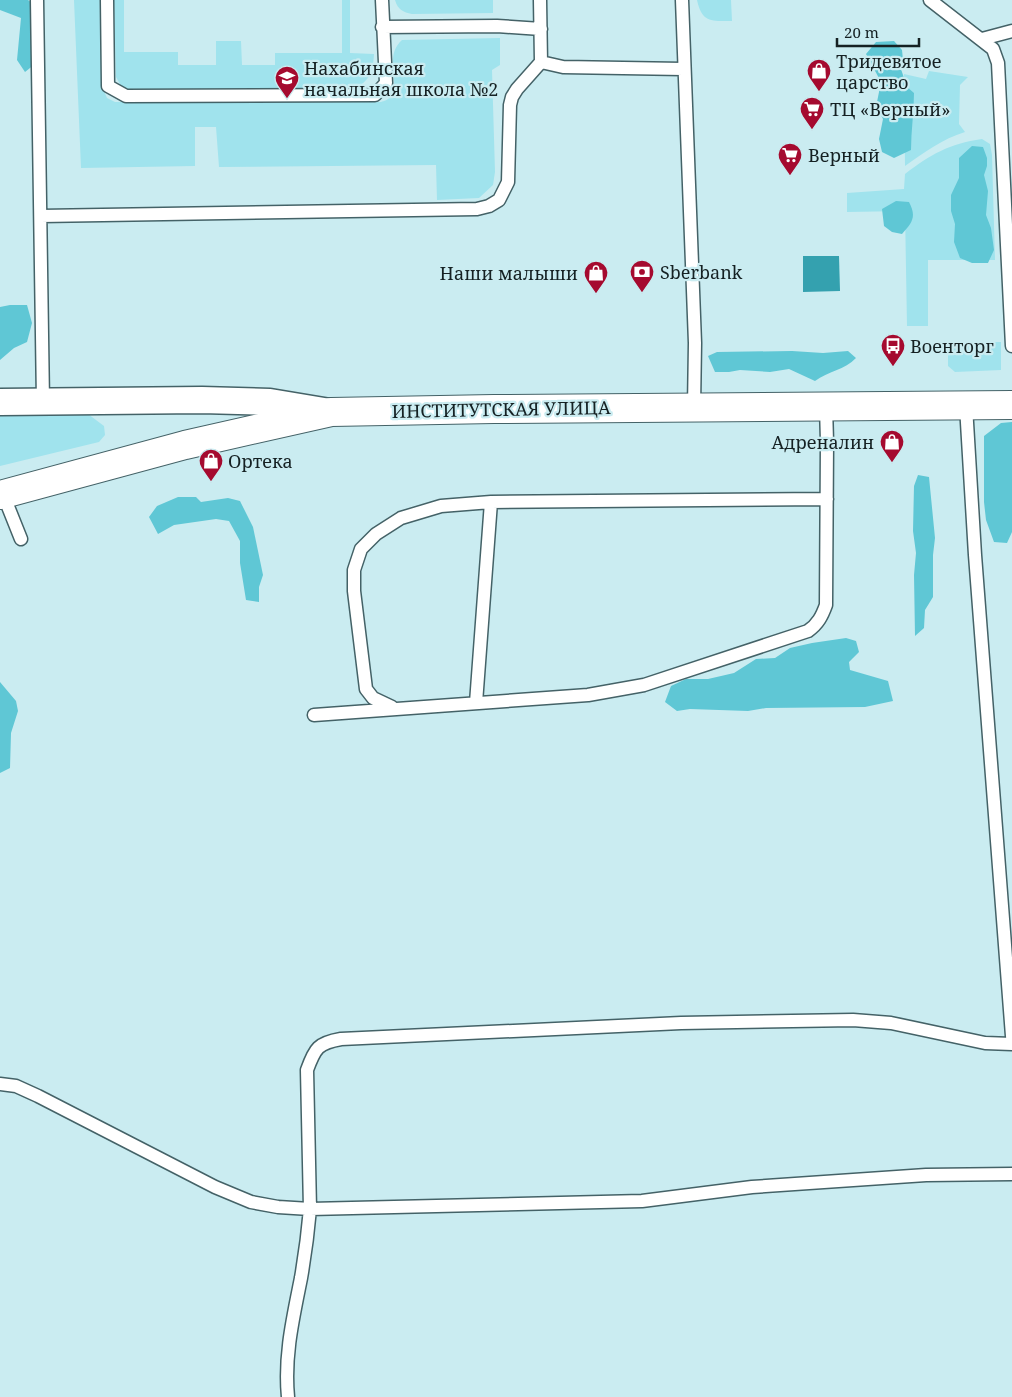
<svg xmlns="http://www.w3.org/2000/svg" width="1012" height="1397" font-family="'Noto Serif',serif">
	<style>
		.green { fill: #a0e3ed }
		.forest { fill: #5fc7d5 }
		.water { fill: #34a1af }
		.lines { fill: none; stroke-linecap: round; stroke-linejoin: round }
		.service-casing { stroke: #446267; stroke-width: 15 }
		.minor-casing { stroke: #446267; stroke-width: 29 }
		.tertiary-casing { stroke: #446267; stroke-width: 30 }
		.service { stroke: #fff; stroke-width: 12 }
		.minor { stroke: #fff; stroke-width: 26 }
		.tertiary { stroke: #fff; stroke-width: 28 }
		.labels { text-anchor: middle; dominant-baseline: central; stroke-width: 4.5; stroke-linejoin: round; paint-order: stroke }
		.poi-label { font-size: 18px; fill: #152123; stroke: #caecf1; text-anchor: start }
		.street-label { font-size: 18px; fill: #152123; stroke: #caecf1 }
	</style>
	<rect width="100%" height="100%" fill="#caecf1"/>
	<path class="green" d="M74,0H100L103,89L107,98L115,102H381C384,101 388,100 391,96C401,83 383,57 402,40L500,38V65L492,70L495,172L493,185L479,198L437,200L436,165L219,167L216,127H195V166L81,168Z
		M114,0H124V52H178V65H216V41H241L242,65H275V53H342V0H350V53L374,54C373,74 369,82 350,91L128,90L121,86L116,77Z
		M395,0H493V13L412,14C403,12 398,10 395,0Z
		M697,0H731L732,21C711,21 702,23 697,0Z
		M929,71L968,77L960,85L959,124L965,132C942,139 925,152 905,166L904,74L926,79Z
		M982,139L990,144L992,155L995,260H928V326H907L905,211L847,212V193L904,189L905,174C931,154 949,144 982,139Z
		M948,342H1001V370L955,372L948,366Z
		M0,414H88L104,426L105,435L99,442L0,466Z"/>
	<path class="forest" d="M0,0H28L36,6L35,64L25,72L17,60L21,18L0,10Z
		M894,41L902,50L903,60L900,66L907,87L914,93C914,112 911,131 911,150L894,158L882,152L879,139L883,119L876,107L881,82L866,54L876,42Z
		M972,146L983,147L987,158V166L984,175L988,191L986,215L991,228L994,250L988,263H972L960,258L954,242L955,224L951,211V195L959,178V158Z
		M896,201L909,202C917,217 912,223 902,234L892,232L884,226L882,209Z
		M10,305H27L32,323L27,342L14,348L0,360V307Z
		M792,351L823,353L848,351L856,358C845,370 828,371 815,381L789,369L770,372L740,370L729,372H715L708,356L717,352Z
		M1012,422V532L1007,543L994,542L986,520L984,502V436L1001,423Z
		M918,475L929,477L935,538L933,555V597L925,610L924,628L915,636L914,575L916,553L913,531L914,486Z
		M178,497H196L201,502L228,498L240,501L253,527L263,575L259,587V602L246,600L240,563V541L229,521L216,519L174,525L158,534L149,517L157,506Z
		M846,638L856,641L859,652L849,662L850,670L888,681L893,701L865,707L766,708L748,711L690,709L677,711L665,702L671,686L686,679H708L734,673L756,659L775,658L790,648L812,643Z
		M0,682L16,701L18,711L11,733L10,768L0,773Z"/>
	<path class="water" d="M803,256H839L840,291L803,292Z"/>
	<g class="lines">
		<defs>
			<path id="service" d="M37,0L43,402
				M107,0L108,86L126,96L375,95L386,83L382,0
				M540,0L541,62L563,67L683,69
				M682,0L695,343L694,407
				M930,0L993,49L998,63L1012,346
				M382,27L497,26L541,29
				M982,39L1012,31
				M41,216L477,209L489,206L499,200L508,182L510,105L512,97L517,89L541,62
				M966,406L975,555L1012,1036
				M3,494L21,539
				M476,703L491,502
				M392,707L373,698L366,689L354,591V570L361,549L376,534L401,518L441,506L491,502L827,499
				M314,715L588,695L644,685L808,631C818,624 822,616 826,605L827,442L826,406
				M1012,1044L985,1043L891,1023L853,1020L681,1023L341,1039C318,1043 315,1048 307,1070L310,1209L642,1201L752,1187L926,1175L1012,1174
				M0,1084L16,1086L38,1096L215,1187L251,1202L278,1207L310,1209C308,1232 305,1255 301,1278C293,1318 284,1356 288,1397"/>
			<path id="minor" d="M0,402L202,400L270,402L330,412"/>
			<path id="tertiary" d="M0,495L185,445L331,412L494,409L1012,405"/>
		</defs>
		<use href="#service" class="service-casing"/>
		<use href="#minor" class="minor-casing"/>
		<use href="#tertiary" class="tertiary-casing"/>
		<use href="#service" class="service"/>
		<use href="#minor" class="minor"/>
		<use href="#tertiary" class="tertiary"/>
	</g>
	<defs>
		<symbol id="shop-pin" viewBox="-11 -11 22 30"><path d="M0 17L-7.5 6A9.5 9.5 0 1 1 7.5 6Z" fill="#a50a2f" stroke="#caecf1"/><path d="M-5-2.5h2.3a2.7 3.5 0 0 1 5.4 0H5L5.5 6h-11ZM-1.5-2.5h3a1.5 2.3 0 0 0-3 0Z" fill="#fff"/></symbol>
		<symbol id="school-pin" viewBox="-11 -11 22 30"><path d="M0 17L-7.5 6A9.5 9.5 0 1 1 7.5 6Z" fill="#a50a2f" stroke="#caecf1"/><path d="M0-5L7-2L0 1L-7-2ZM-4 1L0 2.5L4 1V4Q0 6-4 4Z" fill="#fff"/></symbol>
		<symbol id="supermarket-pin" viewBox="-11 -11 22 30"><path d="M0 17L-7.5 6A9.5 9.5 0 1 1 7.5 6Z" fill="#a50a2f" stroke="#caecf1"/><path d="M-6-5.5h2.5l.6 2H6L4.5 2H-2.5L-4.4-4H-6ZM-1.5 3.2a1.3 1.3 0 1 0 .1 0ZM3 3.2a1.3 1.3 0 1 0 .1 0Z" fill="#fff"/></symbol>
		<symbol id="bank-pin" viewBox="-11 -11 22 30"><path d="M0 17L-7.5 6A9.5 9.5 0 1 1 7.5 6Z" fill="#a50a2f" stroke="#caecf1"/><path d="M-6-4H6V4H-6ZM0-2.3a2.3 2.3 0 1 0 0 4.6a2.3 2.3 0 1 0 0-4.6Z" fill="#fff"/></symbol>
		<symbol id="bus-pin" viewBox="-11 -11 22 30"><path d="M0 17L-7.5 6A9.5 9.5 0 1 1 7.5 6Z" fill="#a50a2f" stroke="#caecf1"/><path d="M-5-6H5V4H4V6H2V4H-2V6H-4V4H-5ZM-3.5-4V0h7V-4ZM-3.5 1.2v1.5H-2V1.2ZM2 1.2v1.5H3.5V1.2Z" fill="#fff"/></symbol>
	</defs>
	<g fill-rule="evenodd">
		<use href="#shop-pin" x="805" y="57" width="28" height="38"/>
		<use href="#school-pin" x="273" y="64" width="28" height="38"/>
		<use href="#supermarket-pin" x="798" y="95" width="28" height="38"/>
		<use href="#supermarket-pin" x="776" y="141" width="28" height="38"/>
		<use href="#bank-pin" x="628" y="258" width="28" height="38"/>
		<use href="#shop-pin" x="582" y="259" width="28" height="38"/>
		<use href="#bus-pin" x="879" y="332" width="28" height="38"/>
		<use href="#shop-pin" x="878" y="428" width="28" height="38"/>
		<use href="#shop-pin" x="197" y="447" width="28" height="38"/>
	</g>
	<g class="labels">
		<g class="poi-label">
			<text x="836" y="61">Тридевятое<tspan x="836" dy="21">царство</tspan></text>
			<text x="304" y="68">Нахабинская<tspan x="304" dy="21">начальная школа №2</tspan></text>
			<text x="830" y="109">ТЦ «Верный»</text>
			<text x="808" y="155">Верный</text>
			<text x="660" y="272">Sberbank</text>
			<text x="578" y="273" text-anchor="end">Наши малыши</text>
			<text x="910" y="346">Военторг</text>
			<text x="874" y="442" text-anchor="end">Адреналин</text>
			<text x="228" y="461">Ортека</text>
		</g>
		<g class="street-label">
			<text transform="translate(501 409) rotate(-1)">ИНСТИТУТСКАЯ УЛИЦА</text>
		</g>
	</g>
	<path d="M837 38v8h82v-8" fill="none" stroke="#152123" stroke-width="2.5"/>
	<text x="844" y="38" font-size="15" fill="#152123" stroke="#caecf1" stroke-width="4" paint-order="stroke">20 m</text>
</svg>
